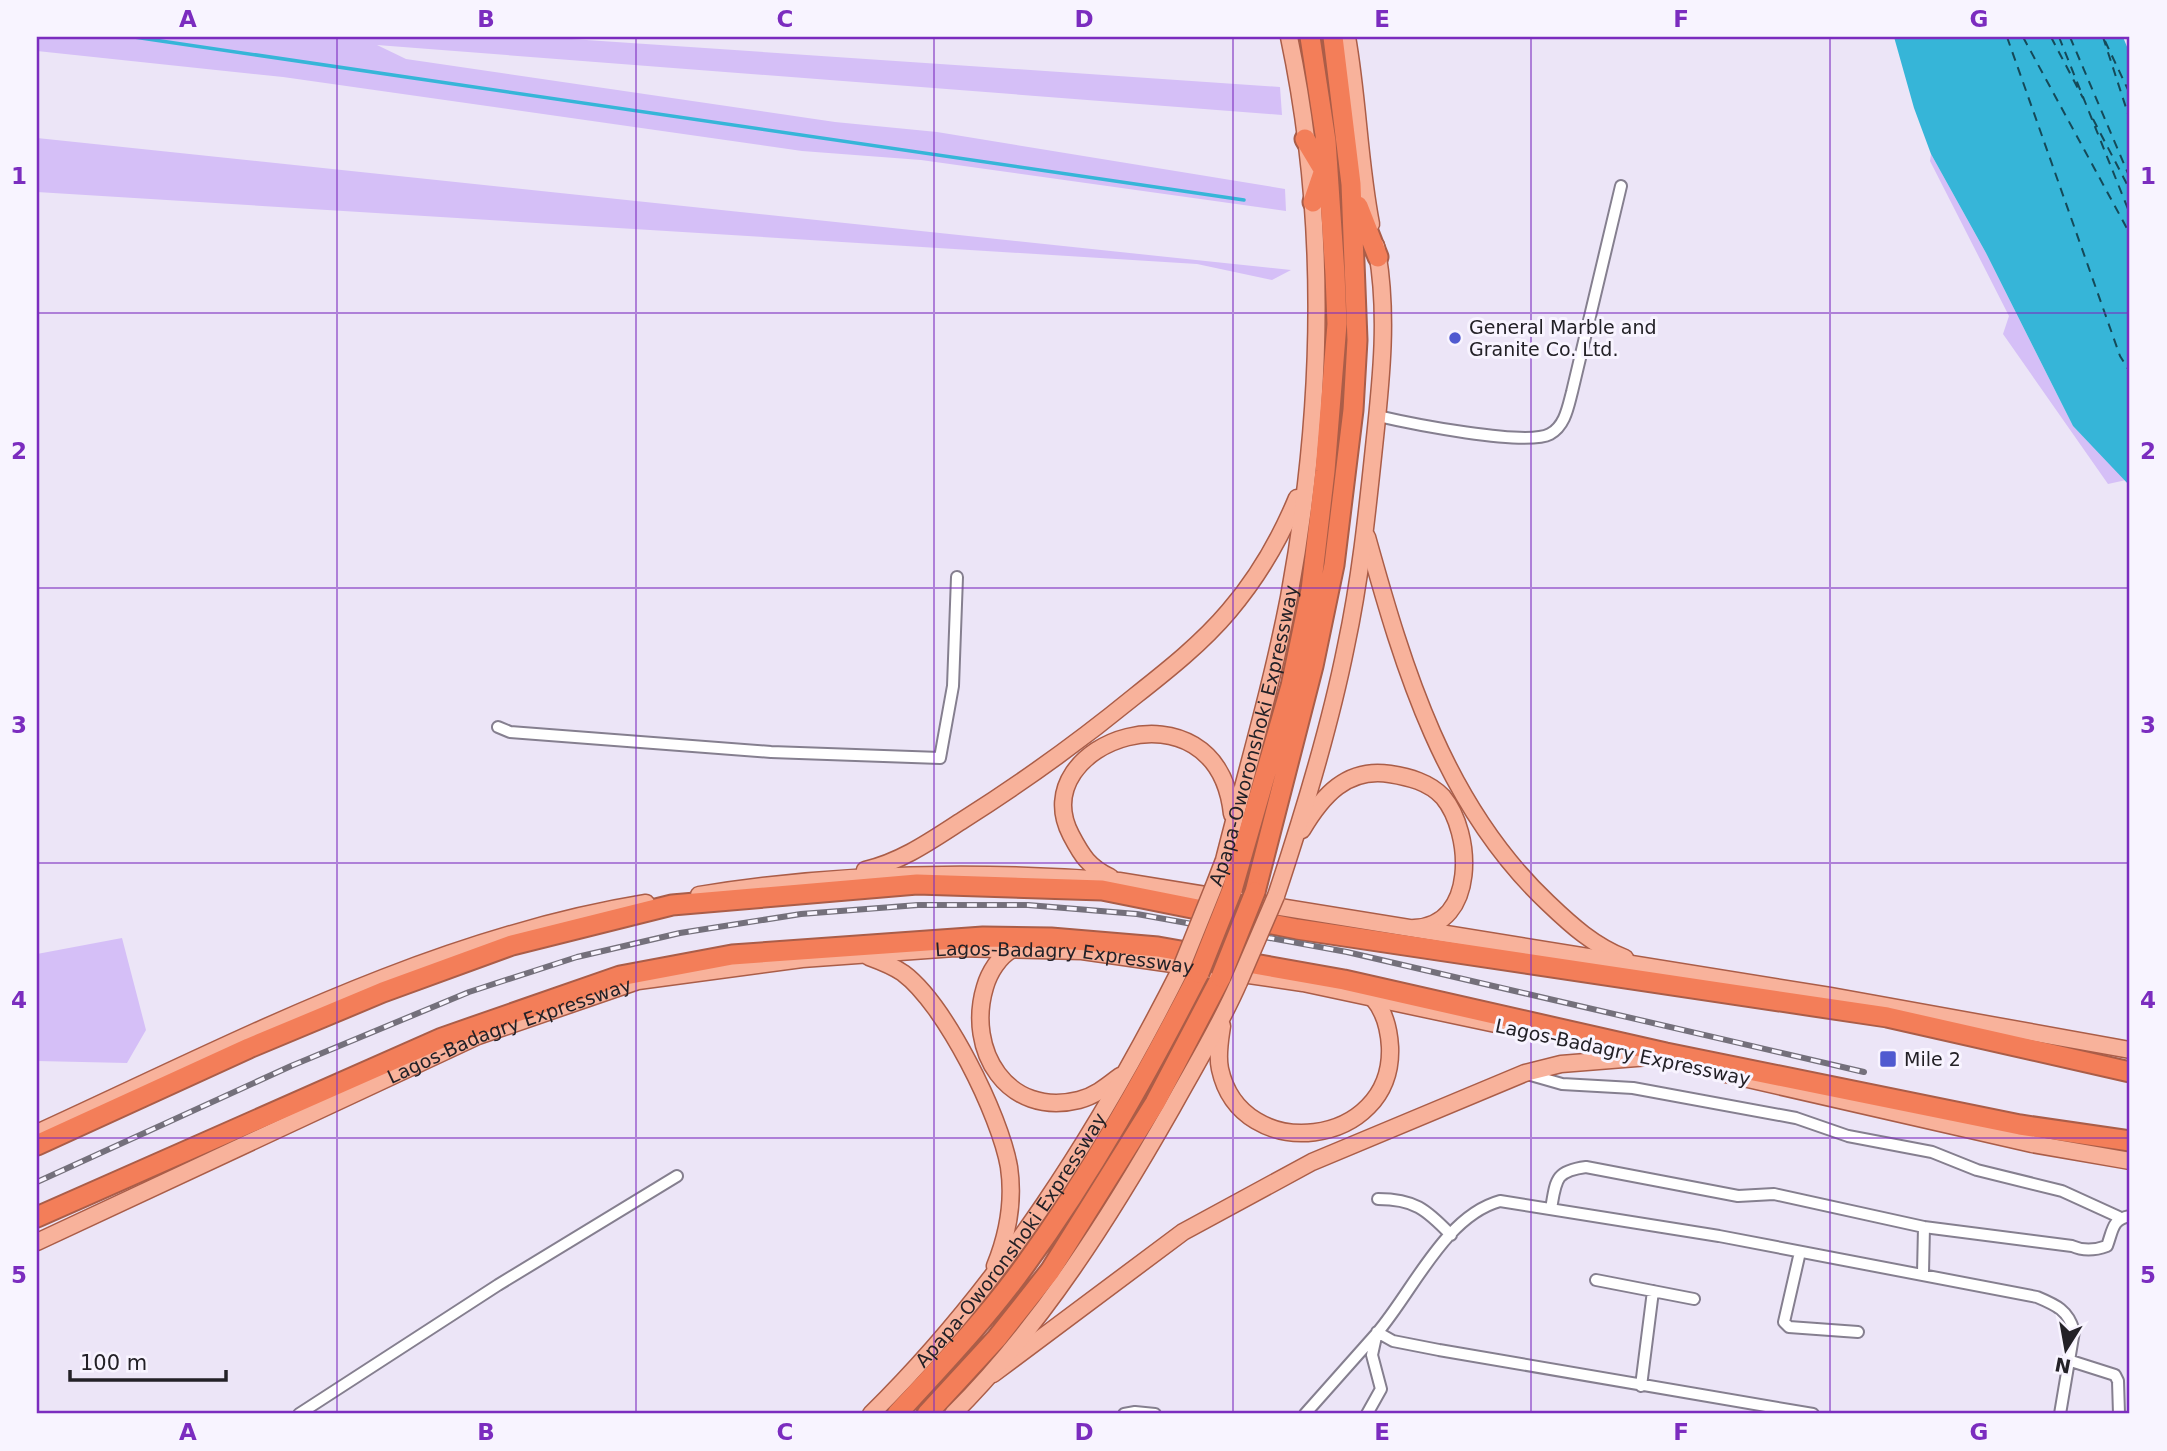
<svg xmlns="http://www.w3.org/2000/svg" width="2167" height="1451" font-family="'DejaVu Sans',sans-serif">
	<style>
		.green { fill: #d5bff7 }
		.water { fill: #36b5d8 }
		.lines { fill: none; stroke-linecap: round; stroke-linejoin: round }
		.stream { stroke: #36b5d8; stroke-width: 3.5 }
		.ferry { stroke: #154958; stroke-width: 2; stroke-dasharray: 9 7; stroke-linecap: butt }
		.minor-casing { stroke: #857f8f; stroke-width: 14 }
		.primary-casing { stroke: #aa5d48; stroke-width: 19 }
		.motorway-casing { stroke: #aa5d48; stroke-width: 23 }
		.minor { stroke: #fff; stroke-width: 10 }
		.primary { stroke: #f8b29b; stroke-width: 16 }
		.motorway { stroke: #f37e59; stroke-width: 19 }
		.rail-casing { stroke: #74707b; stroke-width: 6 }
		.rail { stroke: #f8f4ff; stroke-width: 3.5; stroke-dasharray: 10; stroke-linecap: butt }
		.primary-bridge-casing { stroke: #aa5d48; stroke-width: 19; stroke-linecap: butt }
		.motorway-bridge-casing { stroke: #aa5d48; stroke-width: 23; stroke-linecap: butt }
		.primary-bridge { stroke: #f8b29b; stroke-width: 16 }
		.motorway-bridge { stroke: #f37e59; stroke-width: 19 }
		.grid { fill: none; stroke: #7b2cbf; stroke-width: 2; stroke-opacity: 0.55 }
		.poi-dot { fill: #505ad0; stroke: #f8f4ff; stroke-width: 2.5 }
		.labels { text-anchor: middle; dominant-baseline: central; stroke-width: 6; stroke-linejoin: round; paint-order: stroke }
		.poi-label { font-size: 19px; fill: #232127; stroke: #f8f4ff; text-anchor: start }
		.street-label { font-size: 19px; fill: #232127; stroke: #f8f4ff }
		.neatline { fill: none; stroke: #7b2cbf; stroke-width: 2.5 }
		.grid-label { font-size: 23px; text-anchor: middle; font-weight: bold; fill: #7b2cbf }
	</style>
	<rect width="100%" height="100%" fill="#ece5f7"/>
	<path class="green" d="M37,37H542L1280,87L1282,115L377,45L406,59L835,122L937,132L1285,189L1286,211L921,160L802,151L283,77L37,51Z
		M37,138L1291,270L1272,280L1197,264L37,192Z
		M1931,154L1986,253L2073,426L2126,480L2108,484L2003,334L2009,316L1930,161Z
		M122,938L146,1030L127,1063L37,1061V954Z"/>
	<path class="water" d="M1894,37H2123L2130,54V486L2073,426L1986,253L1931,154L1914,108Z"/>
	<g class="lines">
		<path class="stream" d="M134,37L1244,200"/>
		<path class="ferry" d="M2007,37L2120,356L2130,372
			M2023,37L2130,234
			M2051,37L2083,98
			M2059,37L2130,214
			M2070,37L2130,178
			M2103,37L2130,120
			M2105,41L2130,94
			M2093,119L2130,190"/>
		<defs>
			<path id="minor" d="M1378,416C1408,423 1526,447 1550,434C1565,426 1568,407 1572,392L1621,186
				M498,727L510,732L771,752L940,758L953,686L957,577
				M1527,1074L1562,1084L1633,1088L1796,1118L1848,1136L1932,1152L1977,1170L2062,1191L2119,1217
				M1378,1199C1414,1199 1426,1209 1451,1235
				M1551,1209C1556,1180 1555,1171 1586,1167L1738,1196L1774,1194L1924,1227L2072,1246C2083,1251 2096,1250 2107,1246C2113,1230 2112,1219 2130,1216
				M1800,1252L1784,1322L1789,1327L1858,1332
				M1923,1273L1924,1227
				M1596,1280L1694,1299
				M2071,1361L2115,1375L2118,1381L2119,1414
				M1641,1386L1653,1291
				M299,1414L498,1285L677,1176
				M1124,1414L1135,1412L1155,1414
				M1305,1414C1329,1387 1353,1360 1377,1333C1413,1291 1445,1216 1500,1201L1719,1236L2037,1297C2056,1305 2068,1310 2074,1331L2060,1414
				M1367,1414L1381,1389L1372,1355L1377,1332L1393,1341L1439,1350L1813,1414"/>
			<g id="primary">
				<path d="M1347,37C1358,99 1359,162 1371,224"/>
				<path d="M1367,537C1404,670 1444,805 1548,903C1571,925 1594,946 1625,958"/>
				<path d="M1302,830C1322,796 1347,767 1390,774C1409,777 1429,782 1443,797C1473,833 1477,926 1414,928"/>
				<path d="M865,870C901,862 932,840 963,820C1023,782 1080,741 1135,696C1168,670 1202,643 1229,611C1258,577 1280,539 1297,498"/>
				<path d="M1110,877C1089,867 1082,856 1071,835C1022,742 1217,674 1232,814"/>
				<path id="s1" d="M1214,886L1224,860C1246,773 1272,685 1289,597C1323,412 1328,221 1289,37"/>
				<path d="M699,895C839,872 978,870 1119,881L1830,996L2130,1050"/>
				<path d="M1276,896C1303,815 1329,731 1346,646C1360,581 1367,514 1374,447C1381,382 1389,311 1376,246"/>
				<path d="M1013,949C999,956 989,973 985,987C966,1050 1007,1118 1079,1100C1095,1096 1107,1086 1120,1076"/>
				<path d="M869,957C880,961 893,966 903,973C945,1004 1000,1115 1009,1167C1014,1201 1008,1234 995,1266"/>
				<path d="M1222,1026C1220,1040 1217,1055 1220,1069C1241,1166 1394,1148 1390,1047C1389,1029 1385,1012 1373,998"/>
				<path d="M1726,1074L2032,1144L2130,1161"/>
				<path d="M37,1133C234,1043 431,938 646,903"/>
				<path id="s2" d="M37,1242L478,1036L638,981L802,959L955,948L1082,951L1303,983L1505,1026"/>
				<path d="M993,1374L1183,1232L1312,1162L1525,1073L1561,1064L1649,1057"/>
				<path id="s3" d="M871,1414C1001,1286 1099,1131 1181,968"/>
				<path d="M953,1414C1042,1325 1110,1217 1172,1108C1195,1066 1220,1026 1239,982"/>
			</g>
			<path id="motorway" d="M1305,139L1326,174
				M1313,202L1325,167
				M1358,206L1378,257
				M1232,890L1291,686L1311,590L1325,471L1337,324L1335,274L1326,141L1310,37
				M1255,892L1313,666L1334,565L1353,410L1357,340L1351,184L1333,37
				M37,1145L249,1048L383,992L512,945L672,905L917,884L1102,890L1297,929L1887,1017L2130,1072
				M37,1217L442,1038L620,976L732,955L983,937L1051,938L1158,947L1344,980L1666,1053L2020,1125L2130,1141
				M897,1414C941,1366 987,1318 1025,1265C1092,1173 1147,1074 1199,973
				M927,1414L997,1338L1050,1271L1155,1103L1221,977"/>
		</defs>
		<use href="#minor" class="minor-casing"/>
		<use href="#primary" class="primary-casing"/>
		<use href="#motorway" class="motorway-casing"/>
		<use href="#minor" class="minor"/>
		<use href="#primary" class="primary"/>
		<use href="#motorway" class="motorway"/>
		<defs>
			<path id="rail" d="M37,1182L291,1066L469,992L577,957L680,933L801,914L918,905H1028L1137,914L1347,952L1864,1072"/>
		</defs>
		<use href="#rail" class="rail-casing"/>
		<use href="#rail" class="rail"/>
		<defs>
			<path id="primary-bridge" d="M1181,968L1214,886
				M1239,982L1276,896"/>
			<path id="motorway-bridge" d="M1199,973L1232,890
				M1221,977L1255,892"/>
		</defs>
		<use href="#primary-bridge" class="primary-bridge-casing"/>
		<use href="#motorway-bridge" class="motorway-bridge-casing"/>
		<use href="#primary-bridge" class="primary-bridge"/>
		<use href="#motorway-bridge" class="motorway-bridge"/>
	</g>
	<path class="grid" d="M337,37V1414M636,37V1414M934,37V1414M1233,37V1414M1531,37V1414M1830,37V1414M37,313H2130M37,588H2130M37,863H2130M37,1138H2130"/>
	<g class="poi-dot">
		<circle cx="1455" cy="338" r="7"/>
		<rect x="1879" y="1050" width="18" height="18" rx="3.5"/>
	</g>
	<g class="labels">
		<g class="poi-label">
			<text x="1469" y="327">General Marble and<tspan x="1469" dy="22">Granite Co. Ltd.</tspan></text>
			<text x="1904" y="1059">Mile 2</text>
		</g>
		<g class="street-label">
			<text stroke="none"><textPath href="#s1" startOffset="156">Apapa-Oworonshoki Expressway</textPath></text>
			<text stroke="none"><textPath href="#s2" startOffset="1085">Lagos-Badagry Expressway</textPath></text>
			<text stroke="none"><textPath href="#s2" startOffset="518">Lagos-Badagry Expressway</textPath></text>
			<text transform="translate(1623 1052) rotate(12)">Lagos-Badagry Expressway</text>
			<text stroke="none"><textPath href="#s3" startOffset="224">Apapa-Oworonshoki Expressway</textPath></text>
		</g>
	</g>
	<rect width="2167" height="1451" fill="none" stroke="#f8f4ff" stroke-width="77"/>
	<g transform="translate(2066 1349) rotate(191)" stroke="#f8f4ff" stroke-width="5" paint-order="stroke">
	<path d="M0-5L12 26L0 18L-12 26Z" fill="#232127"/>
	<text y="-10" font-size="19" font-weight="bold" text-anchor="middle" fill="#232127">N</text>
	</g>
	<path d="M70 1370v10h156v-10" fill="none" stroke="#232127" stroke-width="3.5"/>
	<text x="80" y="1370" font-size="21" fill="#232127" stroke="#f8f4ff" stroke-width="5" paint-order="stroke">100 m</text>
	<rect x="38" y="38" width="2090" height="1374" class="neatline"/>
	<g class="grid-label">
		<text x="188" y="27">A</text>
		<text x="486" y="27">B</text>
		<text x="785" y="27">C</text>
		<text x="1084" y="27">D</text>
		<text x="1382" y="27">E</text>
		<text x="1681" y="27">F</text>
		<text x="1979" y="27">G</text>
		<text x="19" y="184">1</text>
		<text x="2148" y="184">1</text>
		<text x="19" y="459">2</text>
		<text x="2148" y="459">2</text>
		<text x="19" y="733">3</text>
		<text x="2148" y="733">3</text>
		<text x="19" y="1008">4</text>
		<text x="2148" y="1008">4</text>
		<text x="19" y="1283">5</text>
		<text x="2148" y="1283">5</text>
		<text x="188" y="1440">A</text>
		<text x="486" y="1440">B</text>
		<text x="785" y="1440">C</text>
		<text x="1084" y="1440">D</text>
		<text x="1382" y="1440">E</text>
		<text x="1681" y="1440">F</text>
		<text x="1979" y="1440">G</text>
	</g>
</svg>
